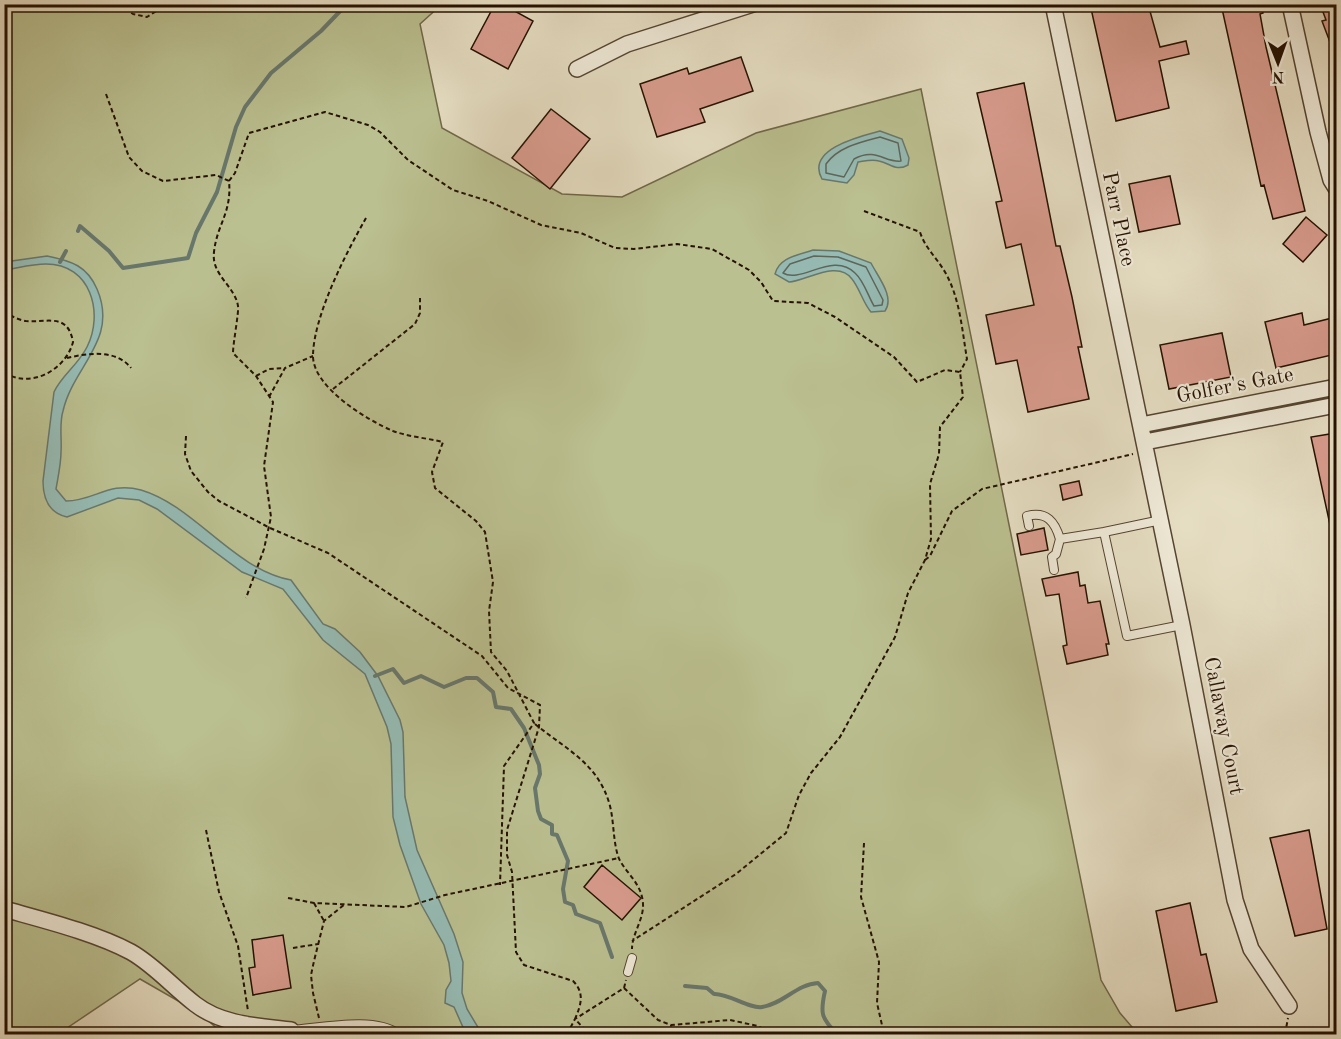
<svg xmlns="http://www.w3.org/2000/svg" width="1341" height="1039" font-family="'Old Standard TT',serif">
	<style>
		.green { fill: #bbc090; stroke: #706848; stroke-width: 1.5 }
		.water { fill: #96bcb5; stroke: #68786d; stroke-width: 1.5 }
		.lines { fill: none; stroke-linecap: round; stroke-linejoin: round }
		.shore { stroke: #5d665a; stroke-width: 1.5 }
		.stream { stroke: #68786d; stroke-width: 4 }
		.building { fill: #da9d8f; stroke: #241100; stroke-width: 1.5 }
		.service-casing { stroke: #544431; stroke-width: 10 }
		.minor-casing { stroke: #544431; stroke-width: 18 }
		.path { stroke: #241100; stroke-width: 2; stroke-dasharray: 4.5 3; stroke-linecap: butt }
		.service { stroke: #efead8; stroke-width: 8 }
		.minor { stroke: #efead8; stroke-width: 15 }
		.labels { text-anchor: middle; dominant-baseline: central; stroke-width: 4.5; stroke-linejoin: round; paint-order: stroke }
		.street-label { font-size: 21px; fill: #241100; stroke: #efead8 }
	</style>
	<rect width="100%" height="100%" fill="#e6dec3"/>
	<filter id="stains"><feTurbulence type="fractalNoise" baseFrequency=".00333" numOctaves="4"/><feColorMatrix values="0 0 0 0 .2 0 0 0 0 .09 0 0 0 0 .02 0 0 0 .5 -.17"/></filter>
	<radialGradient id="worn" r=".72"><stop offset=".6" stop-color="#630" stop-opacity="0"/><stop offset="1" stop-color="#630" stop-opacity=".3"/></radialGradient>
	<path class="green" d="M5,5H441L420,24L442,128L562,194L622,197L756,133L921,89L1101,980L1120,1013L1138,1034H223L201,1014L140,979L58,1034H5Z"/>
	<path class="water" d="M880,131L902,139L909,158L908,165C896,172 890,163 879,161C872,159 865,161 858,162L854,175L847,183L822,179C805,149 861,136 880,131Z
		M813,250L839,251L871,263C878,277 895,297 885,311L871,312C863,303 860,289 852,279C838,259 806,281 789,282L775,274C779,257 799,255 813,250Z
		M47,256C72,261 87,266 97,289C119,340 73,366 63,411C59,424 62,439 61,452C61,464 58,477 56,489L66,501C95,501 108,481 141,490C195,506 233,569 291,580L323,624L335,629L360,652L378,676L400,720L403,732L405,797L417,850L454,934L463,962L462,993L467,1009L482,1034H466L454,1007L445,1003L446,990L451,981L449,963L444,945L421,904L400,845L393,817L391,744L387,727L365,674L323,640L283,589L242,572L157,509L139,500L118,498L67,517C49,513 43,498 43,481L54,392C62,375 78,365 87,347C104,313 91,264 46,264C32,264 18,268 5,270V262Z"/>
	<g class="lines">
		<path class="shore" d="M880,137L898,143L901,161C885,163 876,147 854,159L844,177L826,173V164C838,147 861,142 880,137Z
			M814,256L838,257L866,267L883,300L882,305L874,306C868,296 864,281 855,273C833,251 801,284 783,273L790,264Z"/>
		<path class="stream" d="M78,231L80,226L109,251L123,268L188,258L196,233L217,192L236,127L245,107L271,73L321,31L347,4
			M60,262L66,251
			M375,676L393,669L404,683L421,676L444,687L466,678H477L493,692L496,707L511,709L524,728L539,765L540,774L535,788L538,811L541,819L552,825V834L557,835L568,861L563,889L565,902L573,905L576,914L600,923L612,957
			M685,986L707,988L714,994C728,993 749,1009 762,1007C783,1004 797,984 818,983L825,991C820,1013 821,1018 837,1034
			M921,1034H930"/>
	</g>
	<path class="building" d="M495,4H502L533,21L508,69L471,49Z
		M1090,4H1148L1160,47L1186,41L1189,54L1159,61L1169,108L1116,121Z
		M1221,4H1261L1263,13L1260,14L1266,47L1305,211L1273,219L1264,185L1261,186Z
		M1320,4H1336V58L1322,21L1326,20Z
		M741,57L753,91L700,109L705,122L657,137L640,84L687,68L689,74Z
		M1024,83L1056,246H1060L1072,297L1082,347H1078L1089,399L1028,412L1017,360L996,364L986,315L1034,305L1021,244L1006,248L996,202L1002,201L977,93Z
		M551,109L590,139L550,189L512,158Z
		M1170,176L1180,224L1139,232L1129,184Z
		M1306,217L1327,235L1303,262L1283,244Z
		M1302,313L1304,325L1336,317V354L1276,368L1265,322Z
		M1222,333L1231,377L1169,389L1160,345Z
		M1336,433V533L1332,534L1311,437Z
		M1079,481L1082,495L1063,500L1060,485Z
		M1044,528L1048,550L1021,555L1017,534Z
		M1078,572L1080,586L1085,585L1088,603L1100,601L1109,644H1106L1108,655L1067,664L1063,646L1067,645L1059,594L1046,596L1042,579Z
		M1309,830L1327,929L1295,936L1270,838Z
		M602,865L641,898L622,920L584,887Z
		M1190,903L1201,955L1206,954L1217,1002L1176,1011L1156,911Z
		M283,935L291,988L253,995L249,968L255,967L252,940Z"/>
	<g class="lines">
		<defs>
			<path id="service" d="M1161,520L1104,532L1127,636L1182,625
				M1029,526L1027,516C1047,511 1055,522 1060,539L1104,532
				M1054,570L1052,557L1056,554L1060,539
				M628,972L632,958
				M291,1030C321,1028 375,1016 398,1034"/>
			<path id="minor" d="M1053,4L1182,625L1235,900L1251,949L1289,1006
				M1290,4L1318,132L1331,180L1336,188
				M577,69L627,44L753,4
				M1141,425L1336,387
				M1145,442L1336,405
				M4,909C43,920 96,933 131,952C154,965 173,987 195,1004C222,1025 258,1026 291,1030"/>
		</defs>
		<use href="#service" class="service-casing"/>
		<use href="#minor" class="minor-casing"/>
		<path class="path" d="M119,4L133,14L147,17L167,4
			M106,94L129,157L142,171L163,181L216,175L229,181C232,213 217,224 214,252C211,275 235,286 238,306C239,313 233,343 233,353L256,376L273,402L264,466L271,517L264,549L246,598
			M229,181L235,173L249,133L325,112L368,125L380,132L408,160L453,190L488,201L541,225L581,233L615,248L634,249L677,244L712,249L749,270L761,282L773,301L808,303L835,317L894,357L917,382L945,370L960,372L963,397L940,427L939,454L930,484L931,539L925,560L908,593L895,637L840,737L811,773L799,795L786,833L736,874L632,941
			M864,211L920,232C925,248 937,258 945,272C960,298 962,330 967,359L960,372
			M366,218C346,253 314,315 313,355C312,387 367,420 393,431C409,437 427,438 443,442L432,472L435,488L476,521L485,532L493,582L489,611L491,652L507,671L534,723L504,766L500,885
			M4,311C11,316 18,320 26,321C46,323 68,312 73,342C66,370 29,390 4,372
			M67,358C88,353 116,349 131,368
			M256,376L269,369L284,368
			M333,389L415,324L420,313V298
			M269,397L285,368L313,356
			M186,436L185,454L191,471L208,492L219,501L270,528L328,553L482,656L508,688L540,705L539,727L507,830V855L512,872L516,952L524,965L573,981C585,993 581,1005 575,1019L589,1034
			M925,560L930,556L952,511L982,489L1133,454
			M535,724C567,750 599,764 610,806C614,822 613,840 618,856C623,871 642,882 643,904C644,919 632,934 632,949
			M206,830L219,892L238,946L248,1011
			M864,843L861,897L879,962L877,1003L884,1034
			M288,898L314,903L406,907L445,895L619,858
			M314,903L324,921
			M293,948L318,944
			M624,988L658,1020L671,1025L730,1020L758,1026L771,1034
			M319,1018L313,993L311,975L314,961L324,921L345,904
			M563,1034H571
			M567,1034L575,1019L624,988L626,980
			M671,1034V1025
			M1285,1034L1288,1018"/>
		<use href="#service" class="service"/>
		<use href="#minor" class="minor"/>
	</g>
	<g class="labels">
		<g class="street-label">
			<text transform="translate(1118 219) rotate(78)">Parr Place</text>
			<text transform="translate(1235 386) rotate(-11)">Golfer's Gate</text>
			<text transform="translate(1223 726) rotate(79)">Callaway Court</text>
		</g>
	</g>
	<rect width="1341" height="1039" fill="none" stroke="#e6dec3" stroke-width="24"/>
	<rect x="6" y="6" width="1329" height="1027" fill="none" stroke="#241100" stroke-width="3"/>
	<rect x="12" y="12" width="1317" height="1015" fill="none" stroke="#241100" stroke-width="1.5"/>
	<g transform="translate(1278 63) rotate(179)" stroke="#efead8" stroke-width="4.5" paint-order="stroke">
	<path d="M0-4.5L10 22L0 15L-10 22Z" fill="#241100"/>
	<text y="-9" font-size="16" font-weight="bold" text-anchor="middle" fill="#241100">N</text>
	</g>
	<rect width="100%" height="100%" filter="url(#stains)"/>
	<rect width="100%" height="100%" fill="url(#worn)"/>
</svg>
